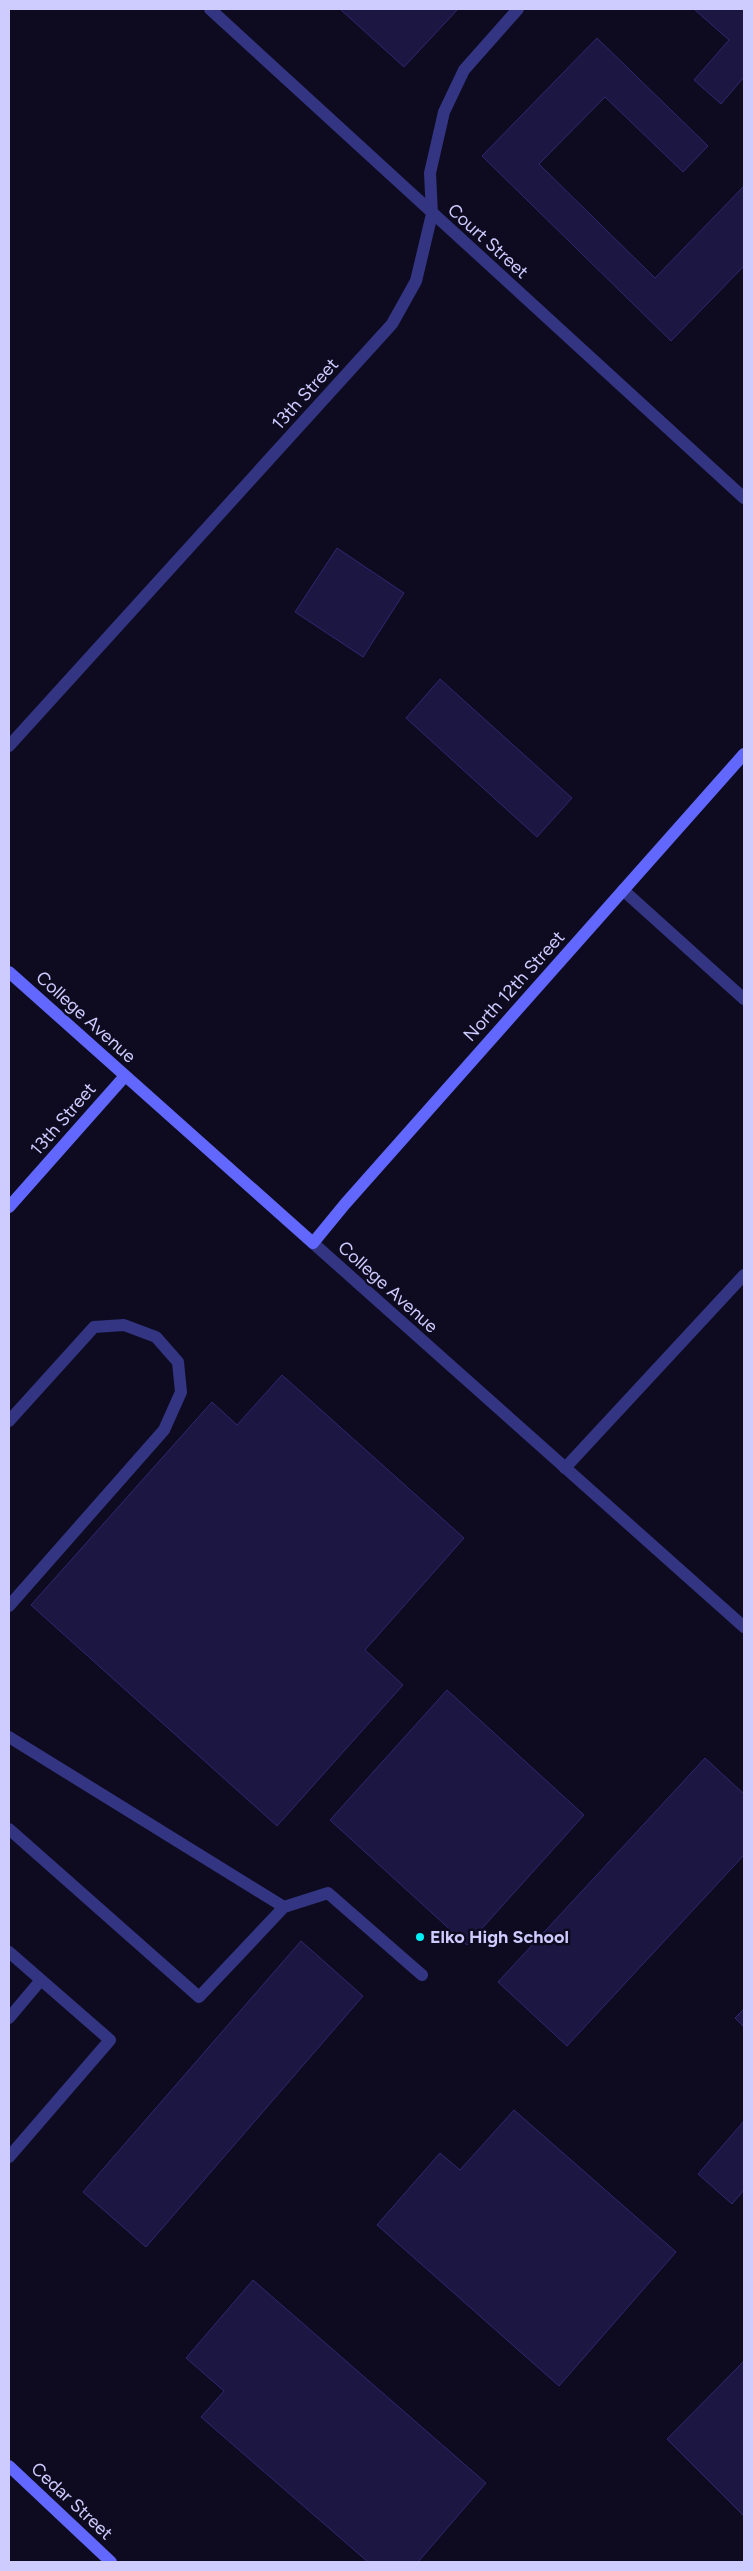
<svg xmlns="http://www.w3.org/2000/svg" width="753" height="2571" font-family="Figtree,sans-serif">
	<style>
		.building { fill: #1c1643; stroke: #302770 }
		.lines { fill: none; stroke-linecap: round; stroke-linejoin: round }
		.lane { stroke: #333583; stroke-width: 12 }
		.street { stroke: #333583; stroke-width: 12 }
		.secondary { stroke: #6268ff; stroke-width: 12 }
		.poi-dot { fill: #00eef6; stroke: #0e0b21; stroke-width: 2 }
		.labels { text-anchor: middle; dominant-baseline: central; stroke-width: 5; stroke-linejoin: round; paint-order: stroke }
		.street-label { font-size: 18px; fill: #cecbff; stroke: #0e0b21 }
		.poi-label { font-size: 18px; font-weight: bold; fill: #cecbff; stroke: #0e0b21; text-anchor: start }
	</style>
	<rect width="100%" height="100%" fill="#0e0b21"/>
	<path class="building" d="M340,9H458L404,67Z
		M694,9H744V77L721,104L694,80L729,40Z
		M597,38L708,146L683,172L605,97L539,164L655,278L744,186V266L671,341L482,156Z
		M337,548L404,593L363,657L295,612Z
		M440,679L572,798L537,837L406,718Z
		M282,1375L464,1538L365,1650L403,1685L277,1826L31,1605L212,1402L237,1425Z
		M447,1690L584,1815L467,1945L330,1820Z
		M705,1758L744,1794V1855L567,2046L498,1982Z
		M301,1941L363,1996L146,2247L83,2192Z
		M744,2009V2027L735,2018Z
		M514,2110L676,2252L559,2386L377,2225L440,2153L460,2170Z
		M744,2121V2190L732,2204L698,2174Z
		M253,2280L486,2483L418,2562H368L201,2417L224,2391L186,2358Z
		M744,2361V2516L667,2439Z"/>
	<g class="lines">
		<path class="lane" d="M623,890L744,999
			M9,1421L94,1327L124,1325L156,1337L178,1362L181,1392L164,1430L9,1606
			M565,1468L744,1275
			M9,1737L284,1907L199,1997L9,1829
			M284,1907L328,1893L422,1975
			M9,1952L110,2040L9,2157
			M9,2018L41,1980"/>
		<path class="street" d="M210,9L744,498
			M9,746L392,324L416,281L432,214L430,173L444,112L464,70L518,9
			M313,1243L744,1627"/>
		<path class="secondary" d="M9,972L313,1243L345,1204L744,754
			M9,1207L125,1076
			M9,2466L111,2562"/>
	</g>
	<circle class="poi-dot" cx="420" cy="1937" r="5"/>
	<g class="labels">
		<g class="street-label">
			<text transform="translate(488 241) rotate(42)">Court Street</text>
			<text transform="translate(305 394) rotate(-48)">13th Street</text>
			<text transform="translate(514 986) rotate(-48)">North 12th Street</text>
			<text transform="translate(86 1017) rotate(42)">College Avenue</text>
			<text transform="translate(63 1119) rotate(-49)">13th Street</text>
			<text transform="translate(388 1287) rotate(42)">College Avenue</text>
			<text transform="translate(72 2501) rotate(43)">Cedar Street</text>
		</g>
		<g class="poi-label">
			<text x="430" y="1937">Elko High School</text>
		</g>
	</g>
	<rect width="753" height="2571" fill="none" stroke="#cecbff" stroke-width="20"/>
</svg>
